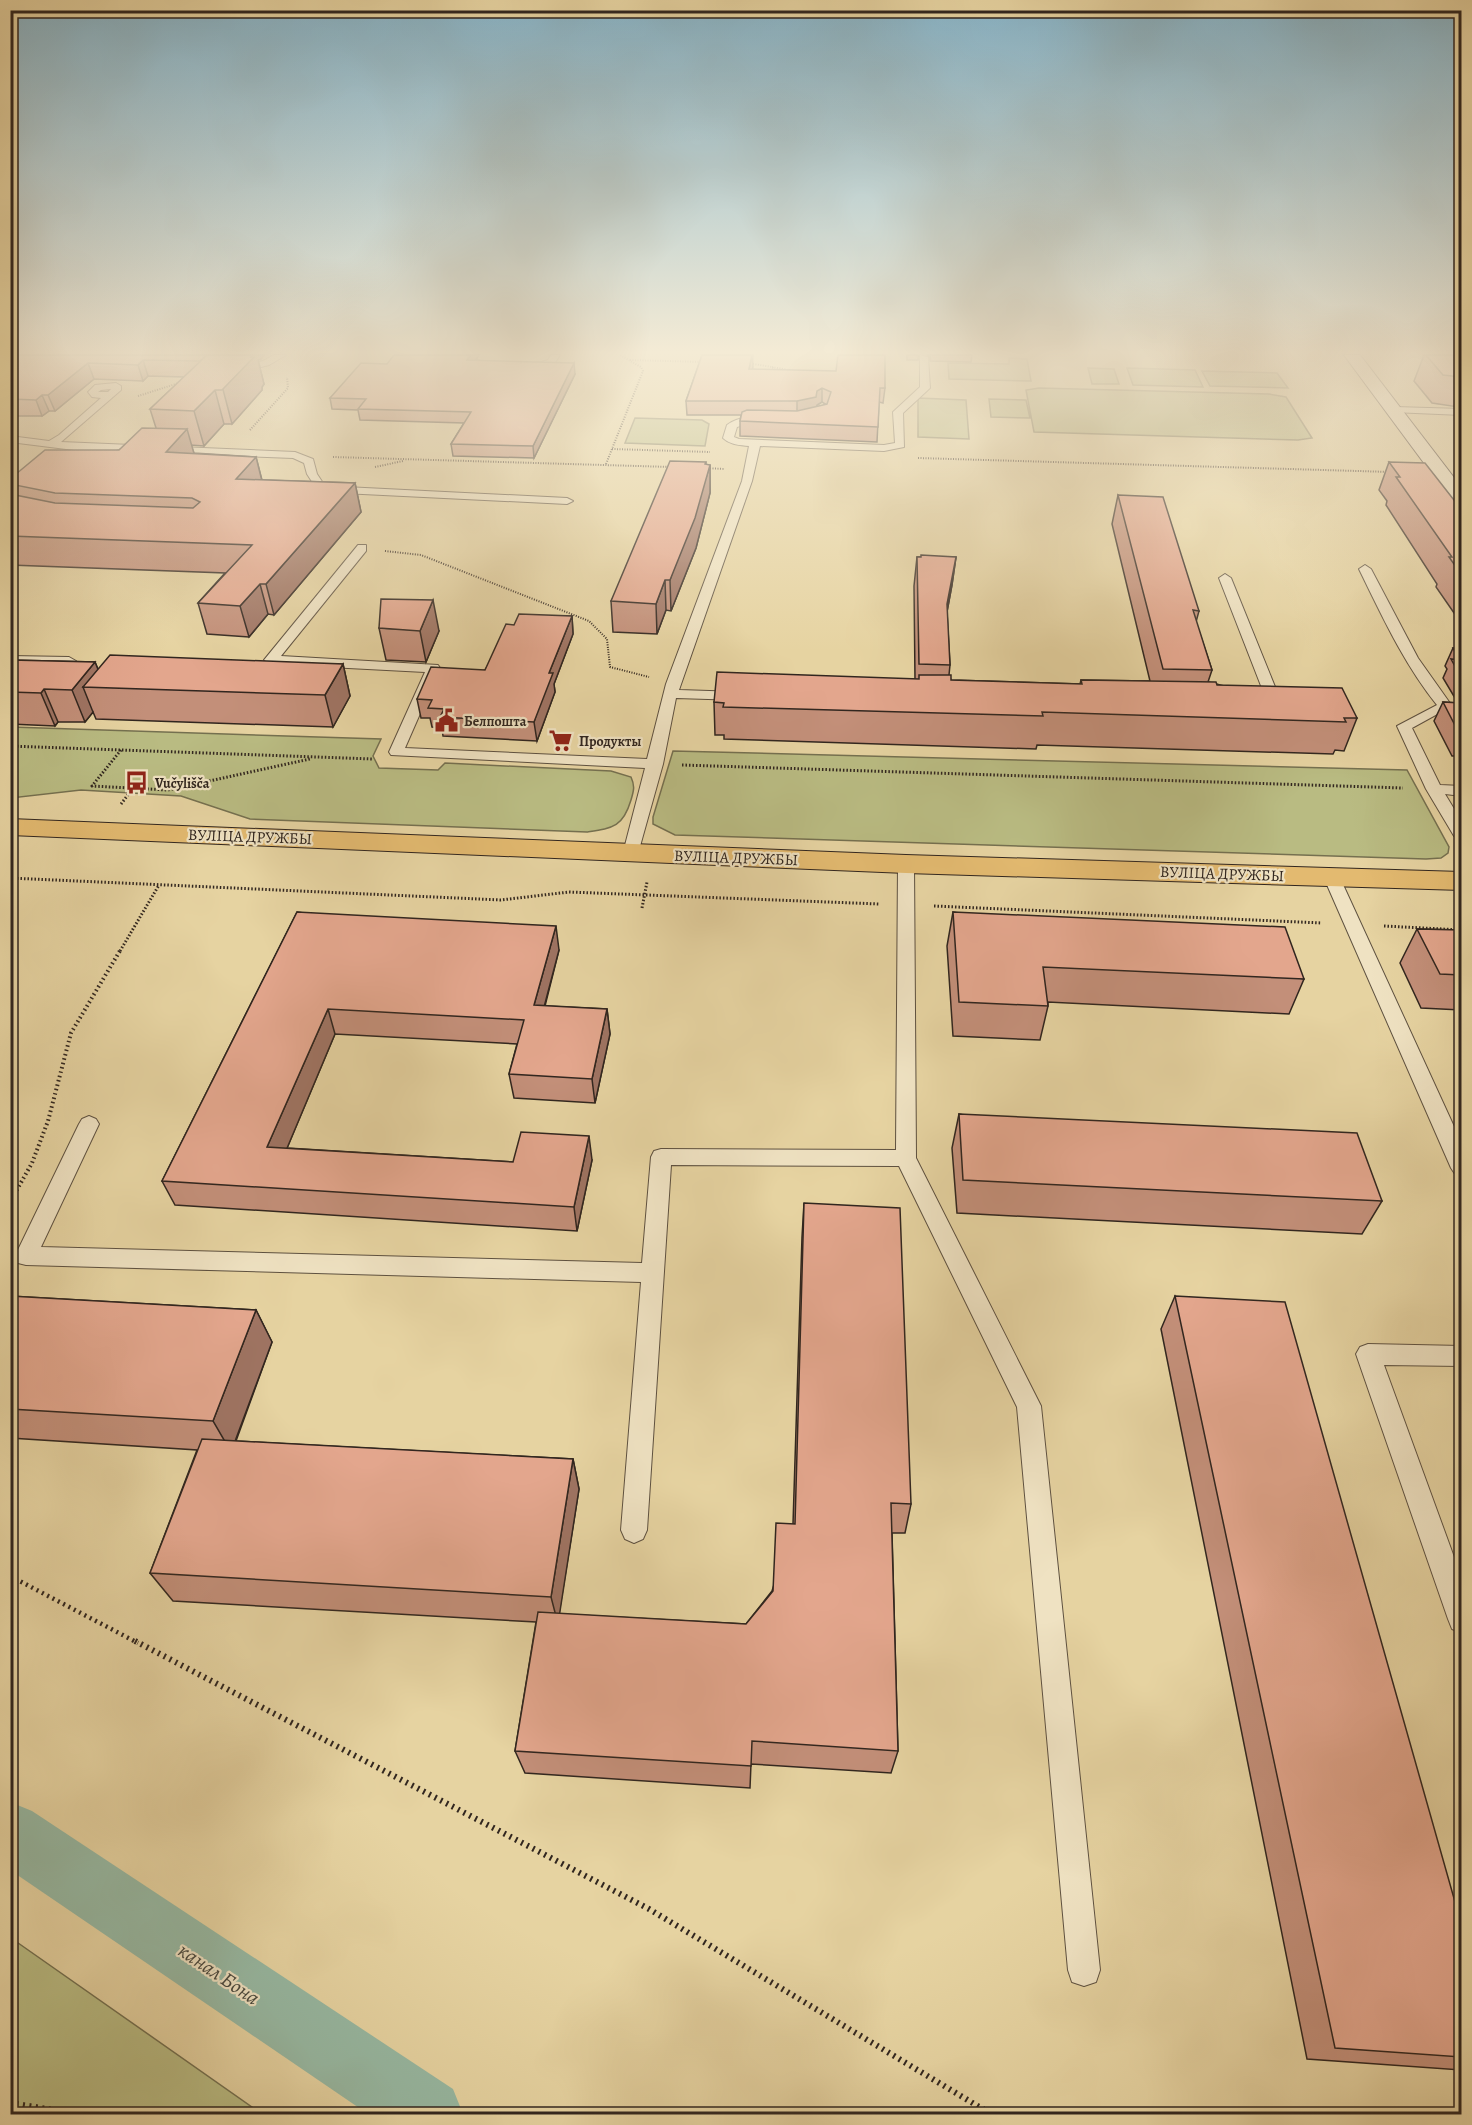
<svg xmlns="http://www.w3.org/2000/svg" width="1472" height="2125" font-family="Alegreya,serif">
	<style>
		.green { fill: #b9bb82; stroke: #757050; stroke-width: 1.5 }
		.lines { fill: none; stroke-linecap: round; stroke-linejoin: round }
		.canal { fill: #97b8a2; fill-rule: evenodd }
		.lane-casing { stroke: #5e5140; stroke-width: 2 }
		.secondary-casing { stroke: #31261f; stroke-width: 2 }
		.primary-casing { stroke: #31261f; stroke-width: 2 }
		.path-far4 { stroke: #31261f; stroke-width: 2; stroke-dasharray: 1 1.5; stroke-linecap: butt }
		.path-far3 { stroke: #31261f; stroke-width: 3; stroke-dasharray: 1.5 2; stroke-linecap: butt }
		.path-far2 { stroke: #31261f; stroke-width: 4; stroke-dasharray: 1.5 3; stroke-linecap: butt }
		.path-far1 { stroke: #31261f; stroke-width: 4.5; stroke-dasharray: 2 4; stroke-linecap: butt }
		.path { stroke: #31261f; stroke-width: 6; stroke-dasharray: 2 4.5; stroke-linecap: butt }
		.lane { fill: #efe2c2; fill-rule: evenodd }
		.secondary { fill: #efe2c2; fill-rule: evenodd }
		.primary { fill: #e3ba70; fill-rule: evenodd }
		.wall { fill: #c38f79; stroke: #31261f; stroke-width: 1.5; fill-rule: evenodd }
		.shaded-wall { fill: #9f7463; stroke: #31261f; stroke-width: 1.5 }
		.building { fill: #e3a68d; stroke: #31261f; stroke-width: 1.5 }
		.labels { text-anchor: middle; dominant-baseline: central; stroke-width: 4.5; stroke-linejoin: round; paint-order: stroke }
		.far-poi-label { font-size: 14px; font-weight: bold; fill: #31261f; stroke: #efe2c2; text-anchor: start }
		.street-label { font-size: 16px; fill: #31261f; stroke: #efe2c2 }
		.near-water-label { font-size: 21px; font-style: italic; fill: #4a4a40; stroke: #efe2c2 }
	</style>
	<rect width="100%" height="100%" fill="#e6d3a1"/>
	<filter id="stains"><feTurbulence type="fractalNoise" baseFrequency=".00333" numOctaves="4"/><feColorMatrix values="0 0 0 0 .2 0 0 0 0 .09 0 0 0 0 .02 0 0 0 .5 -.17"/></filter>
	<radialGradient id="worn" r=".72"><stop offset=".6" stop-color="#630" stop-opacity="0"/><stop offset="1" stop-color="#630" stop-opacity=".3"/></radialGradient>
	<path class="green" d="M1009,358L1027,359L1031,381L949,379L948,363L1009,364Z
		M1088,368L1114,369L1119,384H1092Z
		M1127,368L1195,370L1203,387L1133,385Z
		M1202,371L1277,373L1288,388L1210,386Z
		M1039,388L1269,394L1286,397L1312,438L1298,440L1034,432L1026,390Z
		M918,398L966,400L969,439L918,437Z
		M989,399L1026,400L1030,418L991,417Z
		M635,418L702,420L709,424L705,446L625,443Z
		M11,727L381,739L373,756L379,768L438,770L445,763L611,771L631,777C635,786 634,790 631,800C623,827 613,828 587,832L250,819L181,796L81,790L11,798Z
		M673,751L1407,770L1449,847L1448,853L1441,858L1426,859L675,835L653,824V817Z
		M11,1938L262,2114H11Z"/>
	<g class="lines">
		<path class="canal" d="M10,1802L32,1811L453,2089L463,2114H368L10,1870Z"/>
		<defs>
			<path id="lane" d="M274,355H286L269,365L233,374L228,371L263,361Z
				M551,355H560L554,364L524,372L519,369L548,360Z
				M920,355L928,357L930,388L903,413L904,447L884,451L760,446L752,481L679,690L740,692L747,696L740,700L676,698L663,764L637,857H625L623,853L645,768L391,755L389,752L425,672L271,664L264,660L358,545H366V551L281,656L438,665L440,668L405,748L647,759L666,684L742,481L749,446C740,445 730,445 723,438L727,425C737,417 759,413 770,421C762,427 747,423 737,427L734,437L739,439L884,445L895,443L893,412L920,387Z
				M116,383L121,386V390L61,442L295,452L313,459L317,474L325,486L567,498L573,501L567,504L322,492L318,491L307,474L304,463L293,458L74,450L10,442V436L49,441L59,435L101,398L92,397L88,392L95,385ZM111,389L108,392H98L101,390Z
				M1395,407L1462,409V415L1392,412V408Z
				M1365,565L1371,569L1418,658L1452,706L1412,728L1440,785L1462,786V796L1445,794L1462,822V841L1454,836L1426,789L1397,726L1437,705C1404,664 1382,616 1359,569Z
				M1225,574L1231,578L1284,709L1282,712L1277,713L1270,709L1219,578Z
				M10,656L69,657L76,661L69,665L10,664Z
				M906,859L914,864L916,1158L1041,1406L1100,1970L1096,1982L1084,1986L1072,1982L1068,1970L1017,1407L899,1166L671,1165L647,1530L643,1539L634,1543L625,1539L621,1530L641,1282L26,1265L18,1263L15,1256L79,1124L82,1119L89,1116L96,1119L99,1124L41,1247L642,1263L651,1157L654,1151L661,1149L896,1150L898,864Z
				M1332,873L1338,874L1340,878L1462,1144V1176L1455,1174L1451,1168L1324,878L1326,874Z
				M1368,1344L1462,1346V1366L1384,1365L1462,1579V1633L1452,1629L1448,1619L1356,1354L1360,1347Z"/>
			<path id="secondary" d="M1344,355H1360L1462,488V507L1455,505Z"/>
			<path id="primary" d="M10,819L906,855L1462,872V890L906,873L10,835Z"/>
		</defs>
		<use href="#lane" class="lane-casing"/>
		<use href="#secondary" class="secondary-casing"/>
		<use href="#primary" class="primary-casing"/>
		<path class="path-far4" d="M630,360L705,362
			M748,363L772,367L777,372
			M772,367L794,371
			M138,396L182,382
			M250,430L288,388L287,377
			M612,449L710,452
			M333,457L671,467
			M918,458L1391,472
			M606,464L643,371L641,367L620,355
			M375,467L403,461
			M705,468L725,469
			M385,551L421,555L589,621L607,639L610,667L649,677"/>
		<path class="path-far3" d="M10,746L372,759
			M121,750L92,786L168,790L310,759
			M682,765L1403,788
			M121,804L137,783
			M10,878L501,900L569,892L879,904
			M934,906L1322,923
			M642,908L647,882
			M1384,926L1462,930
			M120,951L159,885"/>
		<path class="path-far2" d="M10,1202L32,1163L48,1121L71,1033L121,949"/>
		<path class="path-far1" d="M10,1576L138,1643"/>
		<path class="path" d="M135,1641L649,1909L991,2114
			M10,2103L54,2110L61,2114"/>
		<use href="#lane" class="lane"/>
		<use href="#secondary" class="secondary"/>
		<use href="#primary" class="primary"/>
	</g>
	<path class="wall" d="M13,355H264L261,359L258,360L264,384L262,387V390L232,424H224L204,446L191,445L194,453L256,457L262,480L355,483L361,512L274,615L268,614L249,637L207,634L198,603L225,573L10,565V479L119,450L156,428L150,409L184,377L148,376L143,381L94,379L55,411H49L42,416H10V357Z
		M479,355L475,360L575,374L534,458L453,456L451,444L464,423L360,420L358,410L332,409L330,398L387,364Z
		M702,355H753L752,369L885,388L883,403L879,402L877,442L740,436V421L741,415H687L686,401ZM822,402L827,405L816,407L817,405Z
		M907,355H918V360H907Z
		M927,355H972L971,362L930,361V356Z
		M1424,355H1461V425L1455,417L1459,407L1432,403L1414,381Z
		M1389,462L1461,509V623L1436,587L1437,584L1386,505L1387,501L1379,490Z
		M706,465H710V493L696,548L671,611L666,610L657,634L613,632L611,601Z
		M1118,495L1199,611L1196,622L1212,670L1208,682L1357,718L1344,751L1335,750L1333,754L1037,745L1036,749L724,739V735H715L714,702L915,679L914,586L917,557H956L952,585L947,612L950,665L949,675L951,680L1080,684L1081,680L1150,681L1112,524Z
		M572,616L573,634L554,684L555,692L537,741L443,736L442,728L432,727L430,718H421L417,699L485,670L514,625Z
		M379,628L439,631L426,662L386,660Z
		M1453,648H1461V756H1452L1434,721L1443,702L1458,703L1443,678L1447,669L1445,666Z
		M10,660L95,662L98,669L343,664L350,696L333,727L96,719L93,712L85,722H58L55,726L10,724Z
		M297,912L559,950L545,1006L607,1009L610,1034L595,1103L514,1098L509,1074L517,1044L335,1034L287,1148L513,1162L592,1160L577,1231L175,1205L162,1181Z
		M953,912L1304,979L1289,1014L1048,1002V1006L1040,1040L953,1036L947,946Z
		M1417,929L1461,930V1010L1421,1008L1400,963Z
		M959,1114L1382,1201L1362,1234L957,1213L952,1148Z
		M804,1203L911,1504L905,1533H892L898,1751L891,1773L751,1764L750,1788L525,1773L515,1751L536,1622L173,1601L150,1573L197,1450L10,1438V1296L256,1310L272,1342L236,1441L573,1459L579,1489L559,1614L746,1624L772,1591L793,1524L802,1237Z
		M1175,1296L1461,1923V2070L1307,2059L1161,1329Z"/>
	<path class="shaded-wall" d="M214,355H264L261,359L258,360L264,384L262,387V390L232,424Z
		M471,355H479L469,371L467,360Z
		M752,355L753,367L749,383V369Z
		M143,360L148,376L143,381L138,365Z
		M88,363L94,379L55,411L48,395Z
		M574,363L575,374L534,458L533,446Z
		M822,388V402L817,405L815,411L797,416V401Z
		M215,390L224,424L204,446L194,411Z
		M42,395L49,411L42,416L36,400Z
		M187,429L195,457L166,452Z
		M256,457L263,485L236,479Z
		M706,462V478L710,465V493L696,548L671,611L670,580Z
		M355,483L361,512L274,615L266,584Z
		M956,557L952,585L943,633L947,604Z
		M665,580L666,610L657,634L656,604Z
		M260,584L268,614L249,637L240,606Z
		M433,600L439,631L426,662L420,631Z
		M572,616L573,634L554,684L555,692L537,741L534,722L549,673Z
		M95,662L105,687H83L93,712L85,722L72,690Z
		M343,664L350,696L333,727L325,695Z
		M44,689L58,722L55,726L41,693Z
		M556,926L559,950L538,1030L534,1005Z
		M328,1009L335,1034L277,1172L267,1147Z
		M607,1009L610,1034L595,1103L592,1079Z
		M589,1136L592,1160L577,1231L574,1207Z
		M256,1310L272,1342L231,1452L213,1421Z
		M573,1459L579,1489L558,1624L551,1597Z"/>
	<path class="building" d="M13,355H207L200,361L143,360L138,365L88,363L48,395H42L36,400L10,399V357Z
		M207,355H253L251,357H254L222,390H215L194,411L150,409Z
		M394,355H471L467,360L574,363L533,446L451,444L471,412L358,409L366,399L330,398L361,363L387,364Z
		M702,355H752L749,369L836,371L838,355H885V388H880L878,427L740,421L742,412L747,410L797,411L827,404L831,392L822,388L817,391L816,397L797,401H686Z
		M1426,355H1461V377L1443,375Z
		M142,428L187,429L166,452L256,457L236,479L355,483L266,584H260L240,606L198,603L252,545L10,536V494L55,503L193,508L200,502L192,498L55,493L10,484V479L45,450H119Z
		M670,461L706,462L705,464L710,465L695,518L670,580H665L656,604L611,601Z
		M1389,462L1425,463L1461,509V574L1449,557H1452L1396,477H1400Z
		M1118,495L1163,497L1199,611L1193,610L1212,670L1163,669Z
		M921,555L956,557L947,604L950,665L919,664L917,557H921Z
		M381,599L433,600L420,631L379,628Z
		M519,614L572,616L549,673H553L534,722L440,717L444,709L428,708L432,700L417,699L431,667L485,670L506,624L514,625Z
		M1453,648H1461V677L1451,659L1460,660Z
		M110,655L343,664L325,695L83,687Z
		M10,660L95,662L72,690L44,689L41,693L10,692Z
		M717,672L919,679V675H951V680L1082,684L1081,680L1216,682L1217,685L1342,688L1357,718H1344L1346,722L1042,712L1043,716L723,707L724,703L714,702Z
		M1443,702L1461,703V737Z
		M297,912L556,926L534,1005L607,1009L592,1079L509,1074L524,1020L328,1009L267,1147L513,1162L521,1132L589,1136L574,1207L162,1181Z
		M953,912L1285,927L1304,979L1043,967L1048,1006L959,1002Z
		M1417,929L1461,930V975L1440,974Z
		M959,1114L1357,1133L1382,1201L963,1180Z
		M804,1203L900,1208L911,1504L891,1503L898,1751L752,1741L751,1766L515,1751L538,1612L746,1624L773,1591L776,1523L795,1524Z
		M10,1296L256,1310L213,1421L10,1409Z
		M1175,1296L1285,1302L1461,1923V2057L1335,2048Z
		M202,1439L573,1459L551,1597L150,1573Z"/>
	<linearGradient id="sky" x2="0" y2="1"><stop stop-color="#87b6cc"/><stop offset="0.54" stop-color="#f4ebd5"/><stop offset="1" stop-color="#f4ebd5" stop-opacity="0"/></linearGradient>
	<rect width="1472" height="652" fill="url(#sky)"/>
	<defs>
		<symbol id="civic-bare" viewBox="-9 -9 18 18"><path d="M-.6-6.5H3V-4.5H.6V-3L4-1V1h2V6H-6V1h2V-1L-.6-3ZM-1.2 2.5V6h2.4V2.5Z" fill="#8f2418" stroke="#efe2c2" stroke-width="2.5" paint-order="stroke"/></symbol>
		<symbol id="supermarket-bare" viewBox="-9 -9 18 18"><path d="M-6-5.5h2.5l.6 2H6L4.5 2H-2.5L-4.4-4H-6ZM-1.5 3.2a1.3 1.3 0 1 0 .1 0ZM3 3.2a1.3 1.3 0 1 0 .1 0Z" fill="#8f2418" stroke="#efe2c2" stroke-width="2.5" paint-order="stroke"/></symbol>
		<symbol id="bus-bare" viewBox="-9 -9 18 18"><path d="M-5-6H5V4H4V6H2V4H-2V6H-4V4H-5ZM-3.5-4V0h7V-4ZM-3.5 1.2v1.5H-2V1.2ZM2 1.2v1.5H3.5V1.2Z" fill="#8f2418" stroke="#efe2c2" stroke-width="2.5" paint-order="stroke"/></symbol>
	</defs>
	<g fill-rule="evenodd">
		<use href="#civic-bare" x="430" y="704" width="33" height="33"/>
		<use href="#supermarket-bare" x="544" y="724" width="33" height="33"/>
		<use href="#bus-bare" x="120" y="766" width="33" height="33"/>
	</g>
	<g class="labels">
		<g class="far-poi-label">
			<text x="464" y="721">Белпошта</text>
			<text x="579" y="741">Продукты</text>
			<text x="155" y="783">Vučylišča</text>
		</g>
		<g class="street-label">
			<text transform="translate(250 837) rotate(2)">ВУЛІЦА ДРУЖБЫ</text>
			<text transform="translate(736 858) rotate(2)">ВУЛІЦА ДРУЖБЫ</text>
			<text transform="translate(1222 874) rotate(2)">ВУЛІЦА ДРУЖБЫ</text>
		</g>
		<g class="near-water-label">
			<text transform="translate(219 1974) rotate(34)">канал Бона</text>
		</g>
	</g>
	<rect width="1472" height="2125" fill="none" stroke="#e6d3a1" stroke-width="36"/>
	<rect x="12" y="12" width="1448" height="2101" fill="none" stroke="#31261f" stroke-width="3"/>
	<rect x="18" y="18" width="1436" height="2089" fill="none" stroke="#31261f" stroke-width="1.5"/>
	<rect width="100%" height="100%" filter="url(#stains)"/>
	<rect width="100%" height="100%" fill="url(#worn)"/>
</svg>
